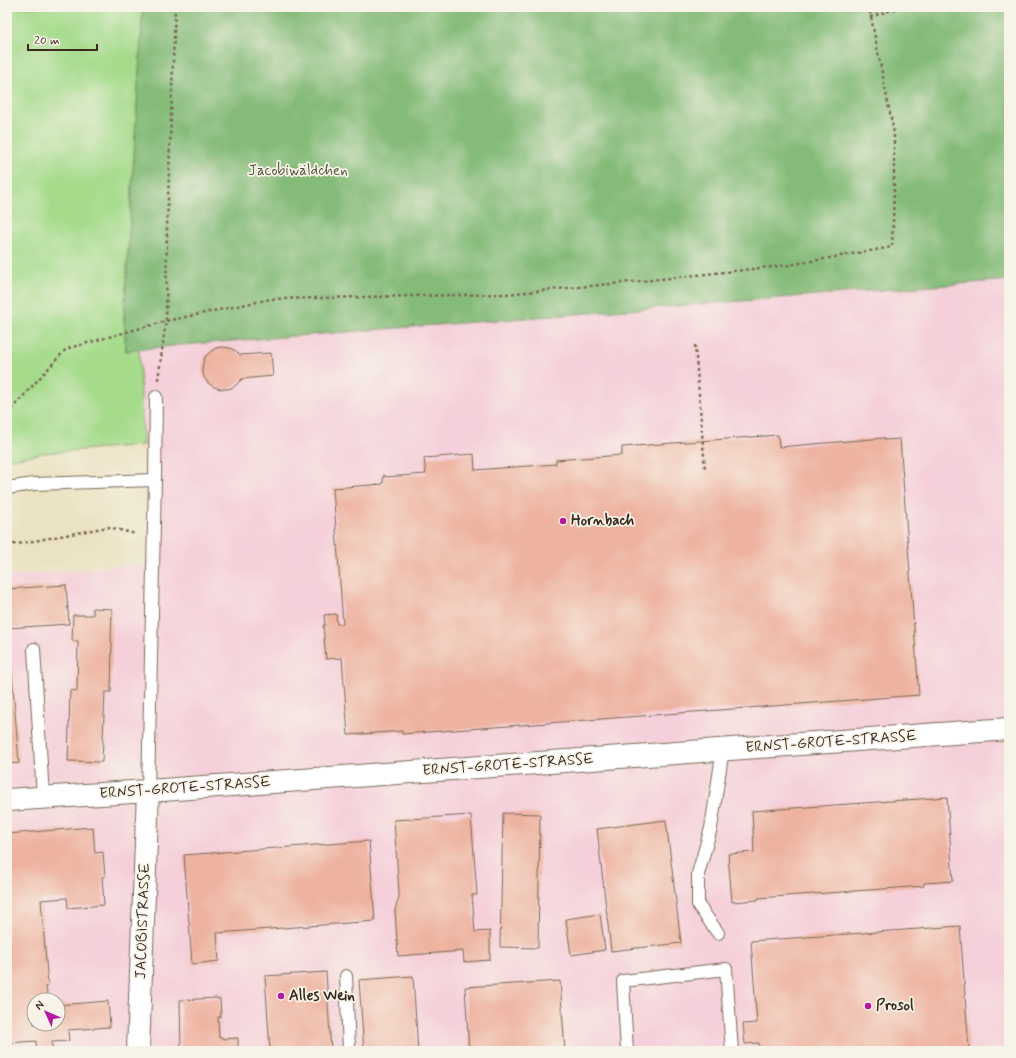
<svg xmlns="http://www.w3.org/2000/svg" width="1016" height="1058" font-family="Mynerve,sans-serif">
	<style>
		.built { fill: #f5cfd9; fill-rule: evenodd }
		.green { fill: #a6db8c; stroke: #708255 }
		.forest { fill: #84bb78; stroke: #60724b }
		.building { fill: #eeb2a0 }
		.lines { fill: none; stroke-linecap: round; stroke-linejoin: round }
		.lane-casing { stroke: #796a57; stroke-width: 14 }
		.street-casing { stroke: #796a57; stroke-width: 24 }
		.path { stroke: #796a57; stroke-width: 2.5; stroke-dasharray: 3 3; stroke-linecap: butt }
		.lane { stroke: #fff; stroke-width: 12 }
		.street { stroke: #fff; stroke-width: 22 }
		.poi-dot { fill: #b5179e; stroke: #f7f3e8; stroke-width: 1.5 }
		.labels { text-anchor: middle; dominant-baseline: central; stroke-width: 3.5; stroke-linejoin: round; paint-order: stroke }
		.park-label { font-size: 15px; fill: #56563a; stroke: #f7f3e8 }
		.poi-label { font-size: 15px; font-weight: bold; fill: #3b2a1e; stroke: #f7f3e8; text-anchor: start }
		.street-label { font-size: 15px; fill: #3b2a1e; stroke: #f7f3e8 }
	</style>
	<rect width="100%" height="100%" fill="#f7f3e8"/>
	<filter id="ink" filterUnits="userSpaceOnUse"><feTurbulence type="fractalNoise" baseFrequency=".025" numOctaves="2"/><feDisplacementMap in="SourceGraphic" scale="8" xChannelSelector="R" yChannelSelector="G"/><feConvolveMatrix kernelMatrix="1 2 1 2 8 2 1 2 1" color-interpolation-filters="sRGB"/></filter>
	<filter id="wash" filterUnits="userSpaceOnUse"><feTurbulence type="fractalNoise" baseFrequency=".012" numOctaves="4" result="noise"/><feDisplacementMap in="SourceGraphic" scale="16" xChannelSelector="R" yChannelSelector="G"/><feGaussianBlur stdDeviation="0.9" result="paint"/><feColorMatrix in="noise" values="0 0 0 0 0 0 0 0 0 0 0 0 0 0 0 0 0 1.4 0 .05"/><feComposite in="paint" operator="in"/></filter>
	<g filter="url(#wash)">
		<rect width="100%" height="100%" fill="#ebe2c1"/>
		<path class="built" d="M1009,280V1051H7V576L150,564L139,349L181,345ZM34,1000H58V1024H34Z"/>
		<path class="green" d="M7,7H143L124,318L126,351L139,349L143,445L44,453L7,460Z"/>
		<path class="forest" d="M143,7H1009V280L181,345L126,351L124,318Z"/>
		<g id="blocks">
			<path class="building" d="M223,347L230,348L236,351L240,355L271,353L273,376L242,379L234,387L228,389H221L214,387L208,383L204,377L202,370L203,363L205,357L210,352L216,348Z
				M778,435L779,447L884,438L885,440L900,439L919,695L402,734V731L348,735L342,658L326,659L323,625H325L324,615L336,614L337,624H343L333,488L383,484V476L385,475V477L426,474L424,458L474,454L475,470L556,464V460L622,455V447Z
				M66,585L69,624L7,628V589Z
				M93,608L112,609L111,642H112L111,692H105L102,762L68,761L70,690L77,691L78,641H72L73,615H93Z
				M7,661H11L19,763L7,764Z
				M947,797L953,881L924,883V886L758,898V900L732,902L728,854L754,852L752,811Z
				M503,813L540,814L538,948L500,947Z
				M471,815L477,895H472L475,932L490,931V960L464,962L463,951L398,956L395,910L399,897V893L394,820Z
				M666,820L681,943L611,951L597,829Z
				M93,827L95,853L103,852L105,877H102L104,905L68,908L67,898L41,900L48,986H46L48,1000H34V1024H58V1005L108,1001L110,1027L68,1030L69,1041L52,1042V1051H37L36,1041L7,1043V834Z
				M369,841L375,921L217,933L219,961L192,964L184,855Z
				M600,914L605,950L571,955L566,919Z
				M960,926L969,1051H759V1043L745,1044L743,1024L757,1023L751,941Z
				M326,972L331,1051H270L265,976Z
				M413,976L418,1051H364L359,980Z
				M560,981L565,1051H469L465,987Z
				M217,998V999H220L221,1017H218L219,1038H223V1039L238,1038V1051H181L180,1000Z"/>
		</g>
	</g>
	<g filter="url(#ink)">
		<use href="#blocks" fill-opacity="0" stroke="#796a57" stroke-width="1"/>
		<g class="lines">
			<defs>
				<path id="lane" d="M7,488L34,484L155,480
					M34,649L43,797
					M148,791L155,480L156,397
					M718,933L698,905V874L711,828L723,749
					M346,976L349,1051
					M627,1051L623,981L726,969L732,1051"/>
				<path id="street" d="M7,800L148,791L1009,729
					M138,1051L148,791"/>
			</defs>
			<use href="#lane" class="lane-casing"/>
			<use href="#street" class="street-casing"/>
			<path class="path" d="M870,17L901,7
				M695,345L705,469
				M158,380L166,321L167,227L175,7
				M7,414L66,349L166,321L271,299L506,294L642,281L789,265L892,247L894,193V133L869,7
				M7,544H18L108,527L136,534"/>
			<use href="#lane" class="lane"/>
			<use href="#street" class="street"/>
		</g>
	</g>
	<g class="poi-dot">
		<circle cx="563" cy="521" r="4"/>
		<circle cx="281" cy="996" r="4"/>
		<circle cx="868" cy="1006" r="4"/>
	</g>
	<g class="labels">
		<g class="park-label">
			<text x="298" y="171">Jacobiwäldchen</text>
		</g>
		<g class="poi-label">
			<text x="571" y="521">Hornbach</text>
			<text x="289" y="996">Alles Wein</text>
			<text x="876" y="1006">Prosol</text>
		</g>
		<g class="street-label">
			<text transform="translate(831 742) rotate(-4)">ERNST-GROTE-STRASSE</text>
			<text transform="translate(508 765) rotate(-4)">ERNST-GROTE-STRASSE</text>
			<text transform="translate(185 788) rotate(-4)">ERNST-GROTE-STRASSE</text>
			<text transform="translate(143 921) rotate(-88)">JACOBISTRASSE</text>
		</g>
	</g>
	<rect width="1016" height="1058" fill="none" stroke="#f7f3e8" stroke-width="24"/>
	<g transform="translate(46 1012) rotate(315)"><circle r="19" fill="#f7f3e8" stroke="#aca397"/>
	<path d="M0-3L7 15L0 10L-7 15Z" fill="#b5179e"/>
	<text y="-6" font-size="11" font-weight="bold" text-anchor="middle" fill="#3b2a1e">N</text>
	</g>
	<path d="M28 44v6h69v-6" fill="none" stroke="#3b2a1e" stroke-width="2"/>
	<text x="34" y="44" font-size="12" fill="#3b2a1e" stroke="#f7f3e8" stroke-width="3" paint-order="stroke">20 m</text>
</svg>
